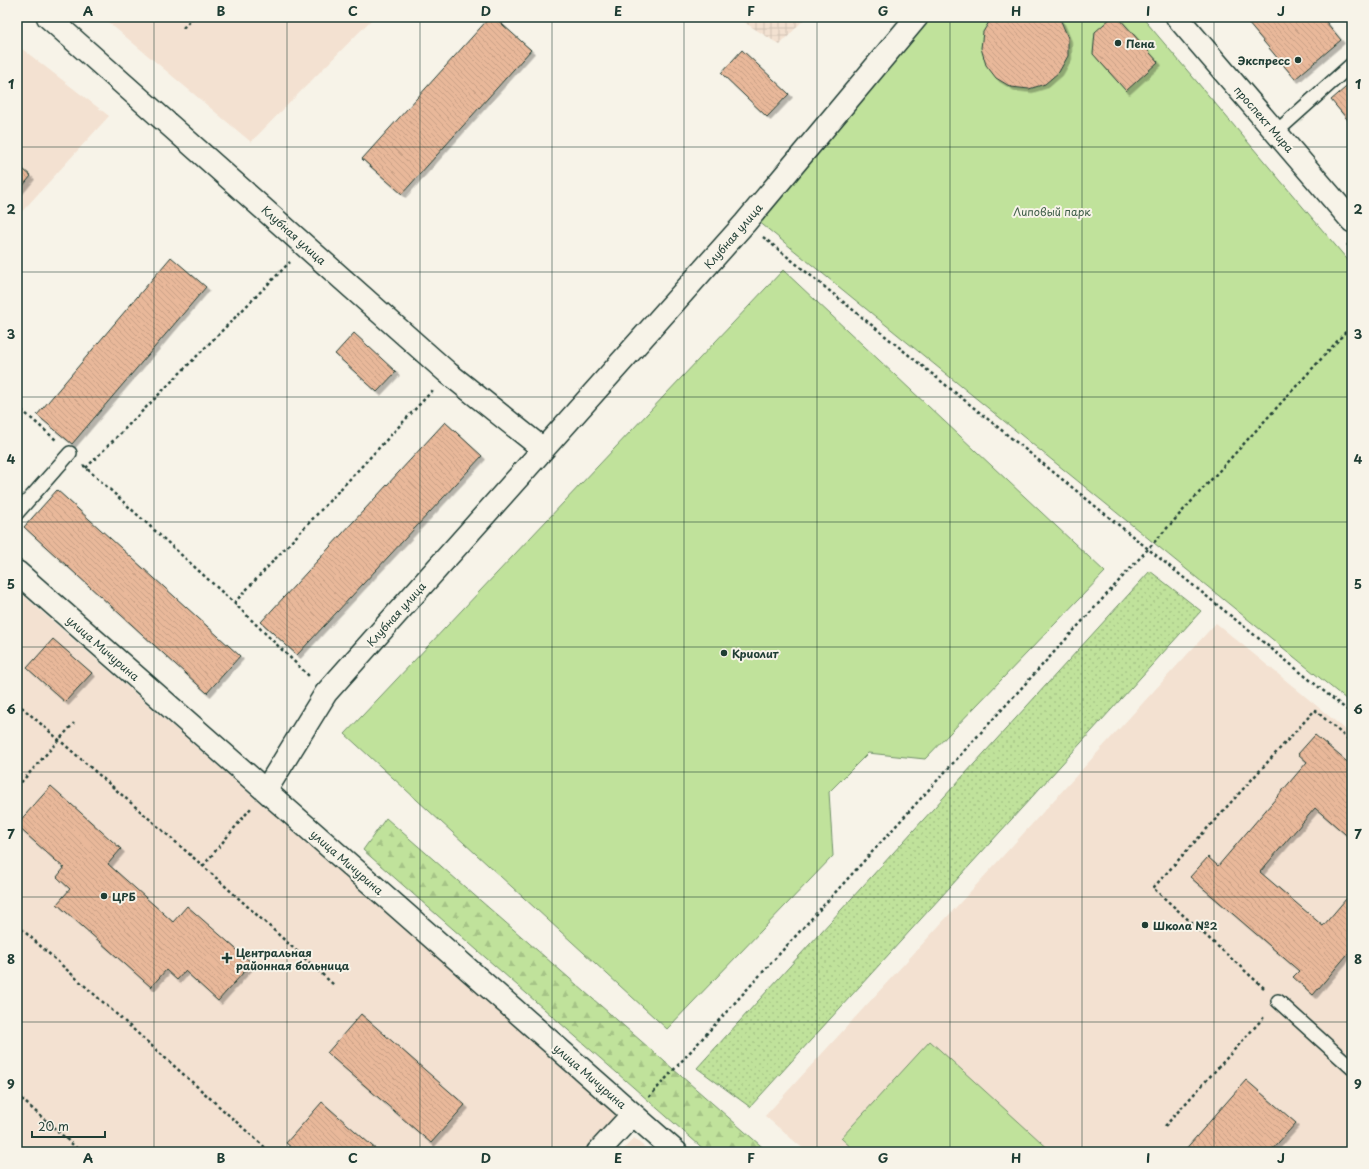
<svg xmlns="http://www.w3.org/2000/svg" width="1369" height="1169" font-family="'Playpen Sans',sans-serif">
	<style>
		.built { fill: #f3e1d1 }
		.industrial { fill: url(#industrial-grid) }
		.grass { fill: url(#grass-dots); stroke: #709068 }
		.forest { fill: url(#forest-firs); stroke: #709068 }
		.park { fill: #c0e29b; stroke: #709068 }
		.building { fill: url(#building-back-hatch); stroke: #1f3d34; filter: url(#shadow) }
		.lines { fill: none; stroke-linecap: round; stroke-linejoin: round }
		.service-casing { stroke: #1f3d34; stroke-width: 16 }
		.minor-casing { stroke: #1f3d34; stroke-width: 25 }
		.secondary-casing { stroke: #1f3d34; stroke-width: 25 }
		.path { stroke: #1f3d34; stroke-width: 2.5; stroke-dasharray: 3 3; stroke-linecap: butt }
		.service { stroke: #f7f3e8; stroke-width: 13 }
		.minor { stroke: #f7f3e8; stroke-width: 22 }
		.secondary { stroke: #f7f3e8; stroke-width: 22 }
		.grid { fill: none; stroke: #1f3d34; stroke-width: 1; stroke-opacity: 0.55 }
		.poi-dot { fill: #1f3d34; stroke: #f7f3e8; stroke-width: 1.5 }
		.labels { text-anchor: middle; dominant-baseline: central; stroke-width: 4; stroke-linejoin: round; paint-order: stroke }
		.poi-label { font-size: 11px; font-weight: bold; fill: #1f3d34; stroke: #f7f3e8; text-anchor: start }
		.street-label { font-size: 11px; fill: #1f3d34; stroke: #f7f3e8 }
		.park-label { font-size: 11px; fill: #3f5e49; stroke: #f7f3e8 }
		.neatline { fill: none; stroke: #1f3d34; stroke-width: 1.5 }
		.grid-label { font-size: 13px; text-anchor: middle; font-weight: bold; fill: #1f3d34 }
	</style>
	<defs>
		<pattern id="industrial-grid" width="8" height="8" patternUnits="userSpaceOnUse"><rect width="8" height="8" fill="#f3e1d1"/><path d="M0 4h8M4 0v8" fill="none" stroke="#d0c2b4"/></pattern>
		<pattern id="grass-dots" width="8" height="8" patternUnits="userSpaceOnUse"><rect width="8" height="8" fill="#c0e29b"/><path d="M2 2h.1M6 6h.1" fill="none" stroke="#a5c386" stroke-width="1.8" stroke-linecap="round"/></pattern>
		<pattern id="forest-firs" width="22" height="20" patternUnits="userSpaceOnUse"><rect width="22" height="20" fill="#c0e29b"/><path d="M5 1l3.5 6h-7zM16 11l3.5 6h-7z" fill="#a5c386"/></pattern>
		<pattern id="building-back-hatch" width="6" height="6" patternUnits="userSpaceOnUse"><rect width="6" height="6" fill="#e9b89a"/><path d="M-1 5l2 2M0 0l6 6M5-1l2 2" fill="none" stroke="#c79f85"/></pattern>
		<filter id="shadow"><feDropShadow dx="3.5" dy="3.5" stdDeviation="0" flood-color="#0004"/></filter>
	</defs>
	<rect width="100%" height="100%" fill="#f7f3e8"/>
	<filter id="ink" filterUnits="userSpaceOnUse"><feTurbulence type="fractalNoise" baseFrequency=".025" numOctaves="2"/><feDisplacementMap in="SourceGraphic" scale="8" xChannelSelector="R" yChannelSelector="G"/><feConvolveMatrix kernelMatrix="1 2 1 2 8 2 1 2 1" color-interpolation-filters="sRGB"/></filter>
	<g filter="url(#ink)">
		<path class="built" d="M102,17H374L251,142Z
			M17,45L109,116L17,217Z
			M17,590L618,1116L583,1152H17Z
			M1216,623L1352,735V1152H807L765,1116Z
			M634,1138L650,1152H621Z"/>
		<path class="industrial" d="M736,17H806L780,45Z"/>
		<path class="grass" d="M1150,571L1201,611L750,1107L697,1068Z"/>
		<path class="forest" d="M386,818L768,1152H707L363,850Z"/>
		<path class="park" d="M927,17H1142L1352,265V704L758,221Z
			M783,270L1105,572L925,759L868,753L829,792L833,856L667,1029L345,734Z
			M930,1041L1052,1152H856L841,1138Z"/>
		<path class="building" d="M490,17H494L531,50L402,194L362,159Z
			M992,17H1057L1061,21L1068,38V56L1059,72L1045,84L1029,89L1011,87L996,78L986,65L981,48L983,32Z
			M1112,17H1118L1158,62L1126,91L1093,54L1095,32Z
			M1243,17H1322L1341,40L1295,79Z
			M742,50L789,94L767,117L721,73Z
			M1352,82V125L1331,100Z
			M17,164L31,176L17,193Z
			M171,257L206,287L72,444L37,415Z
			M354,333L396,372L377,392L335,354Z
			M445,422L482,456L297,655L261,622Z
			M57,490L240,656L207,693L24,527Z
			M53,639L92,673L65,702L27,668Z
			M1315,735L1352,766V840L1315,808L1260,872L1323,926L1352,892V949L1313,995L1293,977L1299,971L1190,877L1208,857L1218,866L1307,762L1298,754Z
			M51,786L121,849L108,864L173,922L187,906L252,963L218,1001L185,971L177,980L166,970L151,987L57,904L70,889L57,877L64,868L17,826V824Z
			M361,1014L465,1105L431,1143L327,1053Z
			M1246,1080L1296,1123L1270,1152H1183Z
			M322,1102L379,1152H297L286,1143Z"/>
		<g class="lines">
			<defs>
				<path id="service" d="M1275,133L1352,64
					M17,513L70,453
					M1278,1001L1352,1068"/>
				<path id="minor" d="M48,17L448,373L543,449
					M17,572L676,1152
					M266,790L326,693L745,223L917,17
					M598,1152L633,1114"/>
				<path id="secondary" d="M1177,17L1352,221"/>
			</defs>
			<use href="#service" class="service-casing"/>
			<use href="#minor" class="minor-casing"/>
			<use href="#secondary" class="secondary-casing"/>
			<path class="path" d="M183,28L193,17
				M763,237L1352,714
				M1347,244L1352,249
				M17,406L56,440
				M83,465L234,603L309,676
				M86,468L290,262
				M234,603L433,390
				M17,703L203,866L334,985
				M17,787L74,723
				M203,866L251,808
				M17,925L270,1152
				M1264,988L1153,888L1315,710L1352,743
				M17,1095L81,1152
				M649,1097L1352,325
				M1165,1126L1265,1016"/>
			<use href="#service" class="service"/>
			<use href="#minor" class="minor"/>
			<use href="#secondary" class="secondary"/>
		</g>
	</g>
	<path class="grid" d="M154,17V1152M287,17V1152M420,17V1152M552,17V1152M684,17V1152M817,17V1152M950,17V1152M1082,17V1152M1214,17V1152M17,147H1352M17,272H1352M17,397H1352M17,522H1352M17,647H1352M17,772H1352M17,897H1352M17,1022H1352"/>
	<g class="poi-dot">
		<circle cx="1118" cy="43" r="4"/>
		<circle cx="1298" cy="60" r="4"/>
		<circle cx="724" cy="653" r="4"/>
		<circle cx="104" cy="896" r="4"/>
		<circle cx="1145" cy="925" r="4"/>
		<path d="M225 952h4v4h4v4h-4v4h-4v-4h-4v-4h4z"/>
	</g>
	<g class="labels">
		<g class="poi-label">
			<text x="1126" y="43">Пена</text>
			<text x="1290" y="60" text-anchor="end">Экспресс</text>
			<text x="732" y="653">Криолит</text>
			<text x="112" y="896">ЦРБ</text>
			<text x="1153" y="925">Школа №2</text>
			<text x="236" y="952">Центральная<tspan x="236" dy="13">районная больница</tspan></text>
		</g>
		<g class="street-label">
			<text transform="translate(1264 119) rotate(49)">проспект Мира</text>
			<text transform="translate(294 235) rotate(42)">Клубная улица</text>
			<text transform="translate(733 236) rotate(-49)">Клубная улица</text>
			<text transform="translate(396 614) rotate(-48)">Клубная улица</text>
			<text transform="translate(103 648) rotate(41)">улица Мичурина</text>
			<text transform="translate(347 862) rotate(41)">улица Мичурина</text>
			<text transform="translate(590 1076) rotate(41)">улица Мичурина</text>
		</g>
		<g class="park-label">
			<text x="1052" y="211">Липовый парк</text>
		</g>
	</g>
	<rect width="1369" height="1169" fill="none" stroke="#f7f3e8" stroke-width="44"/>
	<path d="M32 1131v6h73v-6" fill="none" stroke="#1f3d34" stroke-width="2"/>
	<text x="38" y="1131" font-size="12" fill="#1f3d34" stroke="#f7f3e8" stroke-width="3" paint-order="stroke">20 m</text>
	<rect x="22" y="22" width="1325" height="1125" class="neatline"/>
	<g class="grid-label">
		<text x="88" y="16">A</text>
		<text x="221" y="16">B</text>
		<text x="353" y="16">C</text>
		<text x="486" y="16">D</text>
		<text x="618" y="16">E</text>
		<text x="751" y="16">F</text>
		<text x="883" y="16">G</text>
		<text x="1016" y="16">H</text>
		<text x="1148" y="16">I</text>
		<text x="1281" y="16">J</text>
		<text x="11" y="89">1</text>
		<text x="1358" y="89">1</text>
		<text x="11" y="214">2</text>
		<text x="1358" y="214">2</text>
		<text x="11" y="339">3</text>
		<text x="1358" y="339">3</text>
		<text x="11" y="464">4</text>
		<text x="1358" y="464">4</text>
		<text x="11" y="589">5</text>
		<text x="1358" y="589">5</text>
		<text x="11" y="714">6</text>
		<text x="1358" y="714">6</text>
		<text x="11" y="839">7</text>
		<text x="1358" y="839">7</text>
		<text x="11" y="964">8</text>
		<text x="1358" y="964">8</text>
		<text x="11" y="1089">9</text>
		<text x="1358" y="1089">9</text>
		<text x="88" y="1163">A</text>
		<text x="221" y="1163">B</text>
		<text x="353" y="1163">C</text>
		<text x="486" y="1163">D</text>
		<text x="618" y="1163">E</text>
		<text x="751" y="1163">F</text>
		<text x="883" y="1163">G</text>
		<text x="1016" y="1163">H</text>
		<text x="1148" y="1163">I</text>
		<text x="1281" y="1163">J</text>
	</g>
</svg>
